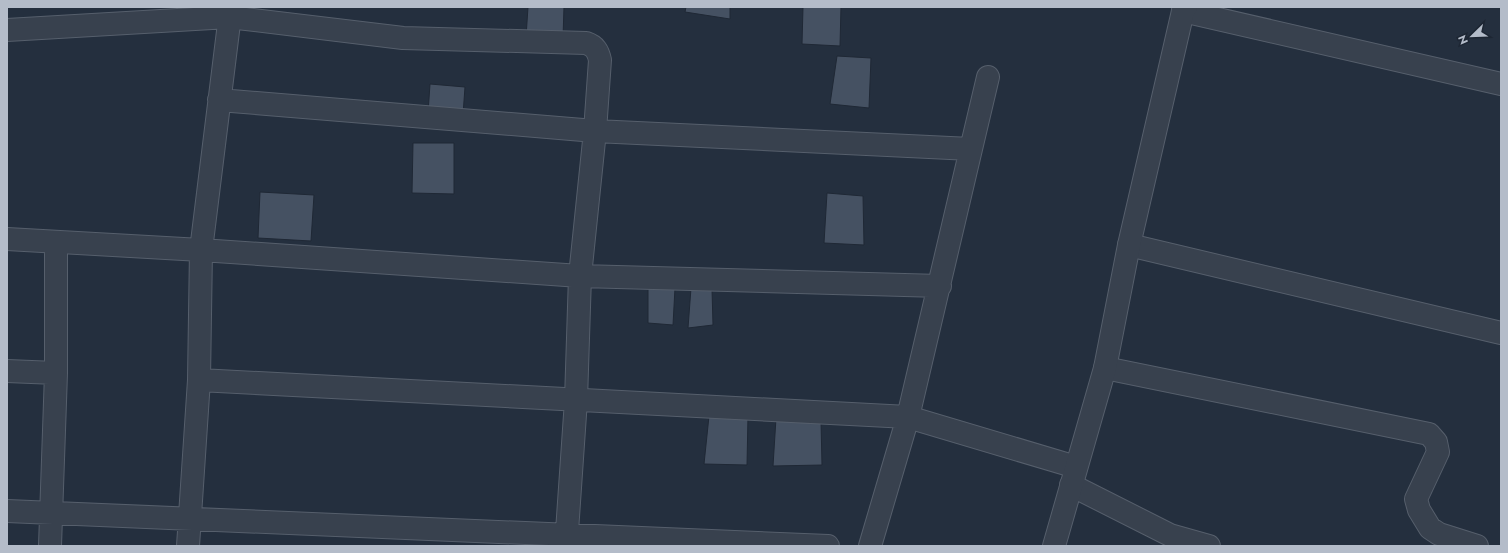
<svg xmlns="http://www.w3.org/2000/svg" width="1508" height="553" font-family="Jost,sans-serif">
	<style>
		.building { fill: #455162; stroke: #1f2835 }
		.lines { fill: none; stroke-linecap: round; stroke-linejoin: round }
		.minor-casing { stroke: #565f6c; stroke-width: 24 }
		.tertiary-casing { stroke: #565f6c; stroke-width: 24 }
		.minor { stroke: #38414e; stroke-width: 22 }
		.tertiary { stroke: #38414e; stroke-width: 22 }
	</style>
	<rect width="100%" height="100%" fill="#242f3e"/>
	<path class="building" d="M528,7H564L563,38L526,37Z
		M686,7H730V19L685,12Z
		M803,7H841L840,46L802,44Z
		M837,56L871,58L869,108L830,104Z
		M430,84L465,87L463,115L428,113Z
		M413,143H454V194L412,193Z
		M260,192L314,195L311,241L258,238Z
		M827,193L863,196L864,245L824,243Z
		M648,287L675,288L673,325L648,323Z
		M691,288L712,289L713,325L688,328Z
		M709,416H748L747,465L704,464Z
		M776,418L821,421L822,465L773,466Z"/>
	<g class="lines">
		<defs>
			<path id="minor" d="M1183,11L1501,84
				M7,30L229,17L403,38L586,43C595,46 598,51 600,60L595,131L580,276L576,400L566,546
				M219,100L595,131L971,149L908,417L870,546
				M971,149L988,77
				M7,239L201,250L580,276L940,286
				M1129,245L1501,333
				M1105,368L1429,434L1436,442L1438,452L1416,499L1419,510L1430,528L1439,534L1477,546
				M7,371L56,373
				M199,380L908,417L1076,467
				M1071,485L1170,535L1209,546
				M7,511L828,546
				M50,546L56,373V242
				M188,546L199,380L201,250L231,7"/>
			<path id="tertiary" d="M1054,546L1105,368L1129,245L1183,11L1186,7"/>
		</defs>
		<use href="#minor" class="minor-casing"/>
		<use href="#tertiary" class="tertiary-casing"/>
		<use href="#minor" class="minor"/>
		<use href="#tertiary" class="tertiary"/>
	</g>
	<rect width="1508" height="553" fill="none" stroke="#b4bcc9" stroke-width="16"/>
	<g transform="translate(1472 36) rotate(247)" stroke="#1d2633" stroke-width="3" paint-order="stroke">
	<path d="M0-3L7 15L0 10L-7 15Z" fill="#b4bcc9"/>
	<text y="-6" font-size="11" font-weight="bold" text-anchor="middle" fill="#b4bcc9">N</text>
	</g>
</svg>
